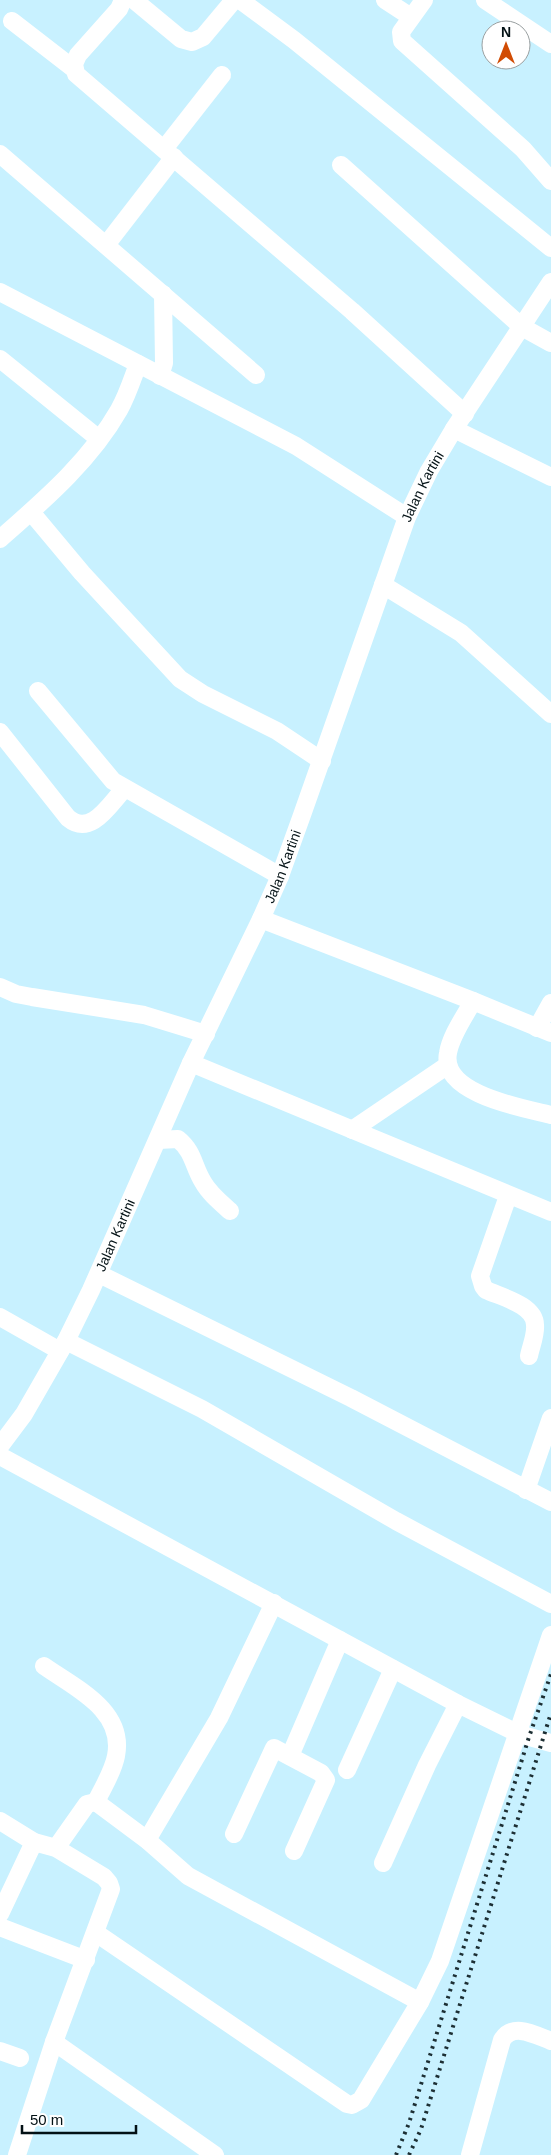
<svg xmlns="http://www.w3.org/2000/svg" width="551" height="2155" font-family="Arial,sans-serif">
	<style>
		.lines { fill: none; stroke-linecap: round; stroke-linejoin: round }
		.minor { stroke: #fff; stroke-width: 18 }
		.rail { stroke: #1d2f34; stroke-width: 4; stroke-dasharray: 2.5 5; stroke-linecap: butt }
		.labels { text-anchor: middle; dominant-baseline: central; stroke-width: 4; stroke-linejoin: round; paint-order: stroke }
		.street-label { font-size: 14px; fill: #031115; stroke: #fff }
	</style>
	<rect width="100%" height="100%" fill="#c8f1ff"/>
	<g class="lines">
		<g class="minor">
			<path d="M123,0L119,9L78,55L74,64L76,74L352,311L465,414"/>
			<path d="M134,0L181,39L192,42L203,37L234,0"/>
			<path d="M240,0L294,40L551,248"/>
			<path d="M385,0L411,17"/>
			<path d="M424,0L401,32L402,41L523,149L551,181"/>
			<path d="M485,0L551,44"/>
			<path d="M12,21L74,69"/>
			<path d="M164,149L222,75"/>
			<path d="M0,154L256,375"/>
			<path d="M341,165L522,327L551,343"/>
			<path d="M106,245L174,157"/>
			<path d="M0,292L296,446L407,517"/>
			<path d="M0,359L99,439"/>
			<path d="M160,376L164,363L163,294"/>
			<path d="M454,429L551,477"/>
			<path d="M31,512L82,573L180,679L203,694L277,731L322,761"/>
			<path d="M0,539C43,501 90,461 119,410C127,396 132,380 138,364"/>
			<path d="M383,585L461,633L551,714"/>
			<path d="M38,691L113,781L280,876"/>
			<path d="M0,732L68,818C91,837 109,805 124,789"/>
			<path d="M261,919L473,1001L551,1033"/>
			<path d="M0,987L16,994L32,997L144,1015L206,1034"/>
			<path d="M473,1001C465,1016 451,1035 448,1053C440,1094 523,1108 551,1115"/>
			<path d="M537,1028L551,1003"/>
			<path d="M191,1063L551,1212"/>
			<path d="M352,1130L448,1065"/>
			<path d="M158,1140L178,1139C194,1152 193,1166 203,1182C209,1193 220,1202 230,1211"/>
			<path d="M508,1196L480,1276L483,1286L486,1290C501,1297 535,1305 535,1325C536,1335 531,1346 529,1356"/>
			<path d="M99,1274L351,1398L551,1502"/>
			<path d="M0,1317L60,1351"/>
			<path d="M66,1341L202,1409L396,1521L551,1604"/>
			<path id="s1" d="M0,1446L24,1414L66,1341L91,1290L191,1063L261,919L280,876L302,815L407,517L429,471L454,429L551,282"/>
			<path d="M0,1456L458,1704L519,1734L551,1743"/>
			<path d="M526,1490L551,1418"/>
			<path d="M44,1666C75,1688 125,1710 116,1756C113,1772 103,1787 96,1802"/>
			<path d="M290,1756L340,1640"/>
			<path d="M347,1770L393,1669"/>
			<path d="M0,1821L34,1842L56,1848L104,1877L109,1883L111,1889L54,2042L17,2155"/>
			<path d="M234,1834L274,1748L321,1773L326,1780L294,1851"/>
			<path d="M147,1840L219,1718L274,1603"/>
			<path d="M56,1848L87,1804L96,1802L147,1840L188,1876L420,2002"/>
			<path d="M383,1863L427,1765L458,1704"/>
			<path d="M0,1914L34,1842"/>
			<path d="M0,1927L86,1960"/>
			<path d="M96,1933L347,2104L352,2105L361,2100L420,2002L440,1961L551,1635"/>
			<path d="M54,2042L215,2155"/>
			<path d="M0,2051L20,2058"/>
			<path d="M470,2155L502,2040C513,2022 535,2035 551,2041"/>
		</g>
		<path class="rail" d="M396,2155L409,2123L529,1737L551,1674
			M409,2155L421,2129L551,1713"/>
	</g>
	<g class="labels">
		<g class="street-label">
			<text stroke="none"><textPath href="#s1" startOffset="1051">Jalan Kartini</textPath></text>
			<text stroke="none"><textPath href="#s1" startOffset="646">Jalan Kartini</textPath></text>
			<text stroke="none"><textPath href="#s1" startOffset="241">Jalan Kartini</textPath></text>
		</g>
	</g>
	<g transform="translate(506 45)"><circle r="24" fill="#ffffff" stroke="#9aa0a1"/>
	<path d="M0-4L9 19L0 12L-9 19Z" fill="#d14c04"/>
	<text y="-8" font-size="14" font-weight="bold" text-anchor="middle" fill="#031115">N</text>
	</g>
	<path d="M22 2125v8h114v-8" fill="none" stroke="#031115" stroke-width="2.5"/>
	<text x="30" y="2125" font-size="15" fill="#031115" stroke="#ffffff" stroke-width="4" paint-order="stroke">50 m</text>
</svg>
